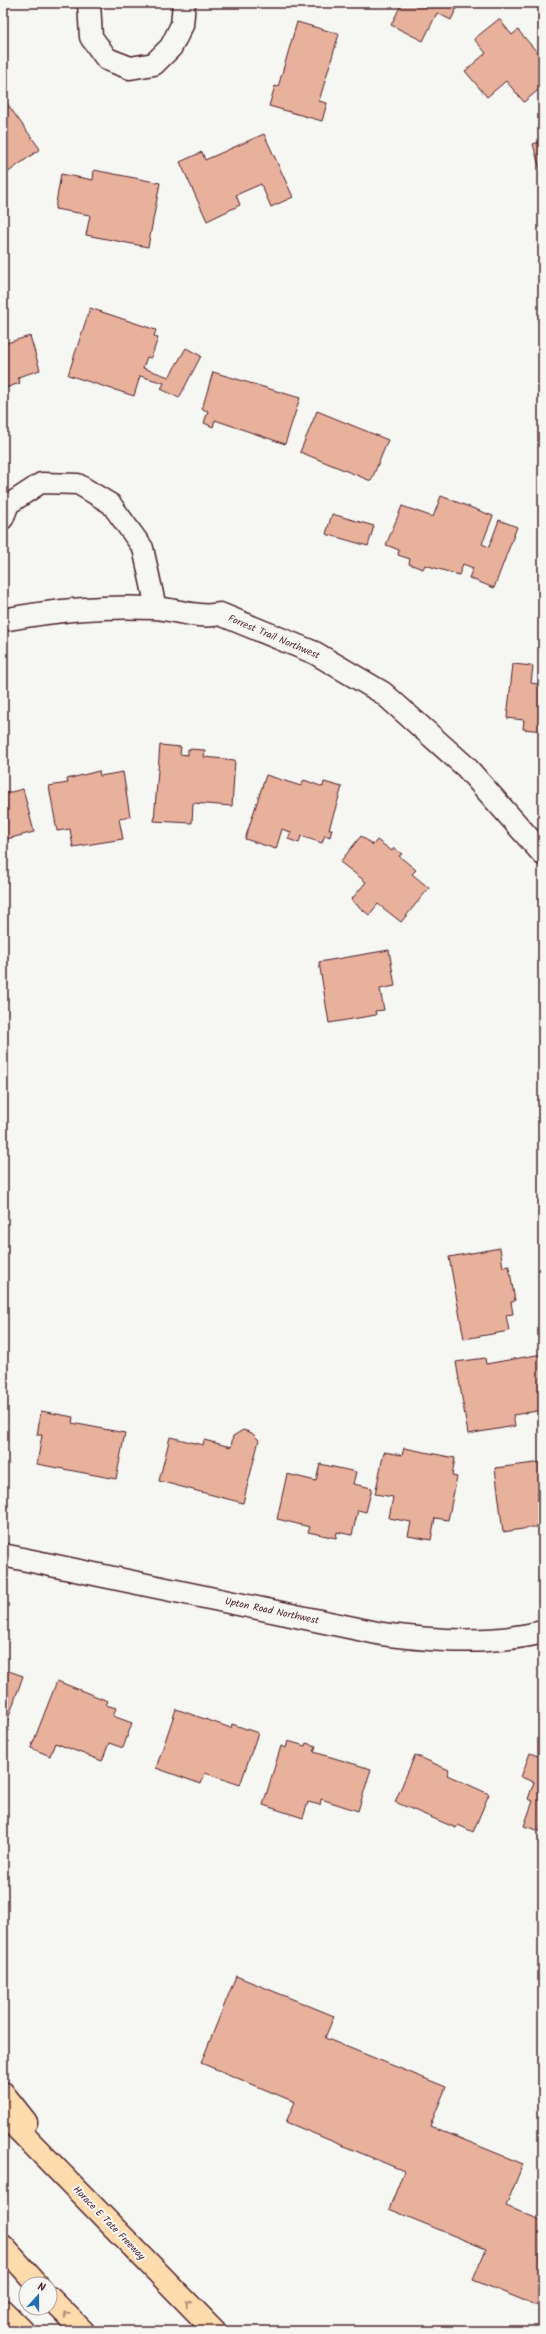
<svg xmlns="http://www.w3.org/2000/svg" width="546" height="2334" font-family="Kalam,sans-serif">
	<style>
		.building { fill: #e7b19c; stroke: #4a1f2b }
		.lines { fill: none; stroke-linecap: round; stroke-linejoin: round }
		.service-casing { stroke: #4a1f2b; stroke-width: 23 }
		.minor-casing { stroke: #4a1f2b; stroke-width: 25 }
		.motorway-casing { stroke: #4a1f2b; stroke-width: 25 }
		.service { stroke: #f6f6f2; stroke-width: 20 }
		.minor { stroke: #f6f6f2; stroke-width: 22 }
		.motorway { stroke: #fedbac; stroke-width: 22 }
		.oneway { stroke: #a47d6c }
		.labels { text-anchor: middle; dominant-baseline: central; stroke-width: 4; stroke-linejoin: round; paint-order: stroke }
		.street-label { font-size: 10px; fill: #4a1f2b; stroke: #f6f6f2 }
	</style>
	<rect width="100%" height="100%" fill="#f6f6f2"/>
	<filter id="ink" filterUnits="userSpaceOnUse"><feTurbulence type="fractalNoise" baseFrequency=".025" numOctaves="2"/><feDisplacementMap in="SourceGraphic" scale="8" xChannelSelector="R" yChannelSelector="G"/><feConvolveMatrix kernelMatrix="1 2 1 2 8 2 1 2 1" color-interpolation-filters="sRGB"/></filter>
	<g filter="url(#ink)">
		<path class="building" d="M402,3H459L451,20L437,13L423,41L391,25Z
			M499,19L512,35L518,30L543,59V69L539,72L543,77V86L524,102L506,81L487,97L465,71L486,53L474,39Z
			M297,22L339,34L319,101L327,103L322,121L269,106L275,86L278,87Z
			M3,98L40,149L3,176Z
			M264,134L293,197L271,207L261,184L236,195L240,205L207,221L180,162L202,152L205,160Z
			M543,141V180L533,144Z
			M94,170L160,183L148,247L86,235L90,215L55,209L61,174L93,180Z
			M90,308L156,330L154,336L158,338L151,358L147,357L143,368L169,377L186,348L201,356L179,398L161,389L164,383L140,376L134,396L68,375Z
			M30,336L40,370L18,377L20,383L5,388L7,396L3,397V344Z
			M213,372L300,398L285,444L215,420L213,427L204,423L208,411L202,409Z
			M317,411L388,440L371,481L300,452Z
			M441,496L493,516L482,544L489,547L499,520L517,527L494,588L469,578L473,568L463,564L459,575L425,565L423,569L409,564L410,559L398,555L399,550L386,545L402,506L433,517Z
			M332,514L374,526L368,546L326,534Z
			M513,664L533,666L531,683L543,685V731L523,729L524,720L507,718Z
			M160,745L181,747L180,754L188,755V749L205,750L204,757L235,760L232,806L193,803L192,823L154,821Z
			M99,771L100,776L123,772L130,817L119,819L123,839L73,847L70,829L57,831L49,786L68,783L67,779Z
			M266,775L301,786L304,780L323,787L324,782L342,787L329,829H332L330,837L325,835L322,843L301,836L299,843L288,839L291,832L282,829L276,849L245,839Z
			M23,789L34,832L3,840V794Z
			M361,836L373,845L377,840L392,851L394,848L402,854L399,856L416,870L412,874L429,888L401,922L378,904L369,915L351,900L366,882L340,862Z
			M389,950L395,986L380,989L384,1010L375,1011L376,1015L329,1023L319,962Z
			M500,1248L503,1267L509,1266L515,1301L511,1302L513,1314L506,1315L509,1331L464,1339L449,1257Z
			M542,1354L543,1410L513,1415L515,1426L468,1434L456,1362L485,1358L486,1364Z
			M41,1411L73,1417L72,1423L125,1433L116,1479L37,1464L42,1435H37Z
			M243,1430L252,1433L259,1440L243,1503L159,1481L170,1437L203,1445L204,1440L231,1447L233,1436Z
			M404,1448L455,1458L452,1476L457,1477L448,1520L435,1518L431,1540L408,1536L411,1522L389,1518L393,1497L375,1494L384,1452L402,1455Z
			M543,1462V1526L503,1532L495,1468Z
			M320,1464L356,1472L353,1484L372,1488L366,1512L358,1510L352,1535L337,1532L336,1538L308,1532L310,1527L277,1519L287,1474L316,1481Z
			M3,1669L23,1676L3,1733Z
			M57,1681L108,1701L106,1705L116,1708L113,1716L132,1723L123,1748L109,1743L102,1761L55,1743L50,1756L31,1748Z
			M176,1709L231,1728L232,1724L258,1733L240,1785L205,1773L201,1784L156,1768Z
			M288,1741L305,1746L306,1743L316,1746L314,1752L371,1769L358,1811L321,1799L320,1805L308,1802L303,1818L263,1805L281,1746L286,1748Z
			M530,1753L543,1758V1832L524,1826L533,1801L528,1799L534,1782L521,1777Z
			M415,1755L449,1770L447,1775L489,1794L473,1832L458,1825L456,1828L395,1802Z
			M236,1976L334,2016L325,2038L446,2087L430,2126L523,2164L506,2206L543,2221V2308L473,2280L486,2249L389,2209L404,2171L286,2122L295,2102L201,2063Z"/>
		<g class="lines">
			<defs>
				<path id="service" d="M3,519L9,504L41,483L78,484L111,504L143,548L156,608"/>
				<path id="minor" d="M89,3L91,37L107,59L130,68L154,64L171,47L182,25L184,3
					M3,620C56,610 99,606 153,608C175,609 198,619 220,614L315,653L383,693L466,767L543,854
					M3,1555L382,1634C436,1641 490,1645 543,1632"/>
				<path id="motorway" d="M3,2093L26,2122
					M3,2114L215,2331
					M3,2246L37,2284
					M50,2298L83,2331
					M3,2311L23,2331"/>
			</defs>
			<use href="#service" class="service-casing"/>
			<use href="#minor" class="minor-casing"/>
			<use href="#motorway" class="motorway-casing"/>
			<use href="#service" class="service"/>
			<use href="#minor" class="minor"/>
			<use href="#motorway" class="motorway"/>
		</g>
		<defs><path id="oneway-chevron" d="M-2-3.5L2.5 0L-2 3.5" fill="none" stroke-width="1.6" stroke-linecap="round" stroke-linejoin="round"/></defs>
		<g class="oneway">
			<use href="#oneway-chevron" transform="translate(188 2303) rotate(-135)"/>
			<use href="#oneway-chevron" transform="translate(66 2314) rotate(-134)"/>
		</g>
	</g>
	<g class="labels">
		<g class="street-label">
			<text transform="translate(274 637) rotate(23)">Forrest Trail Northwest</text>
			<text transform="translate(272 1611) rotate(12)">Upton Road Northwest</text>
			<text transform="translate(109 2223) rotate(46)">Horace E Tate Freeway</text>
		</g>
	</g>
	<rect width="546" height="2334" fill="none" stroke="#f6f6f2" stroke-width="16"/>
	<rect x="8" y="8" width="530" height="2318" fill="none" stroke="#4a1f2b" stroke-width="1.5" filter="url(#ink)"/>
	<g transform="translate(38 2296) rotate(21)"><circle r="19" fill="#f6f6f2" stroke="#b1a0a2"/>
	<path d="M0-3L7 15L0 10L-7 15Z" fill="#1f6fb2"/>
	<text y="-6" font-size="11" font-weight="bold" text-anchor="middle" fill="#4a1f2b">N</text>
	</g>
</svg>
